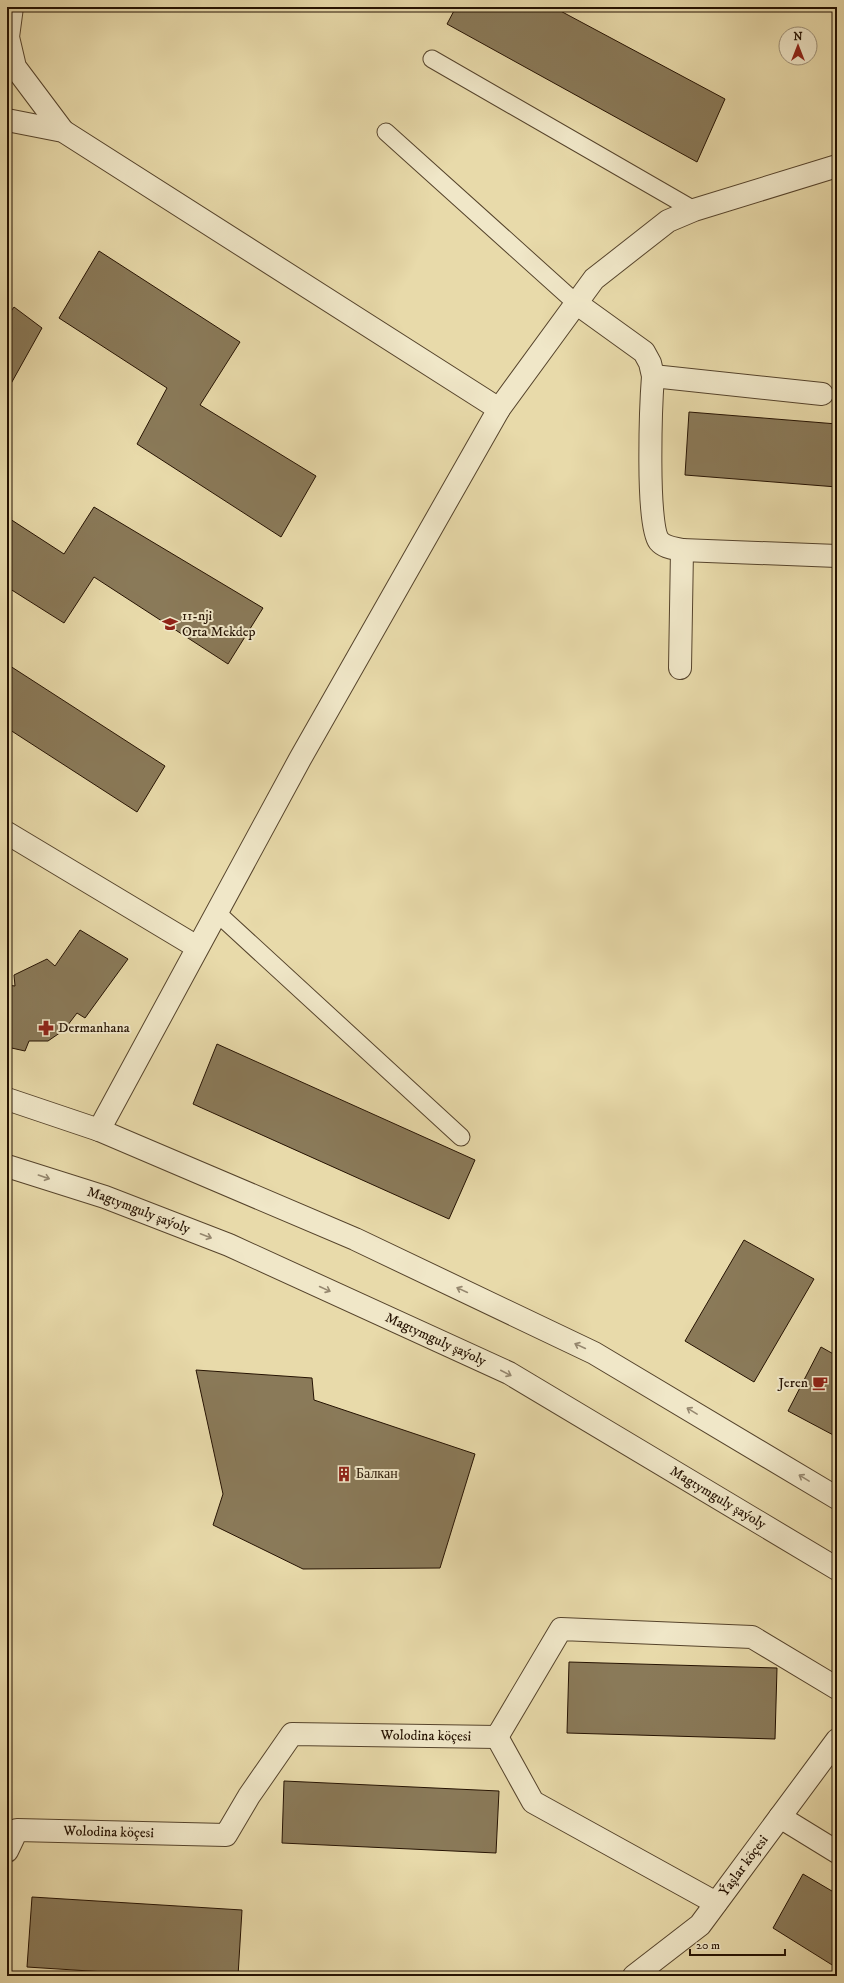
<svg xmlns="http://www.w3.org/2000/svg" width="844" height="1983" font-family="'IM FELL DW Pica',serif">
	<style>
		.building { fill: #8a7a59; stroke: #251202 }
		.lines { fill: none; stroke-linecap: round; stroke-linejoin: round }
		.service-casing { stroke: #56442c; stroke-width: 19 }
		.minor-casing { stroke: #56442c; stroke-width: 24 }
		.tertiary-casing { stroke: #56442c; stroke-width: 24 }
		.service { stroke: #f0e7c8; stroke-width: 17 }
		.minor { stroke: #f0e7c8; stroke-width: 22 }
		.tertiary { stroke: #f0e7c8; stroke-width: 22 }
		.oneway { stroke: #95876f }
		.labels { text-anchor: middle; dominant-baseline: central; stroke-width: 4; stroke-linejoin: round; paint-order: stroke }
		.poi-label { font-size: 14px; fill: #251202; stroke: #f0e7c8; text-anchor: start }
		.street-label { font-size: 14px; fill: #251202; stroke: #f0e7c8 }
	</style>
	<rect width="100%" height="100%" fill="#e8daaa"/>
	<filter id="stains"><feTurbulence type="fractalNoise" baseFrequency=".005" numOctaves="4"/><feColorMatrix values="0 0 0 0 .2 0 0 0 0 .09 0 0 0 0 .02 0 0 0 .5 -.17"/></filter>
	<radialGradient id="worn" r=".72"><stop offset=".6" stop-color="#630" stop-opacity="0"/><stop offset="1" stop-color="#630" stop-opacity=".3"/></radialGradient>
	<path class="building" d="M456,7H553L725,99L697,162L447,24Z
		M827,7H837V12Z
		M99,251L240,342L200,405L316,476L281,537L137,444L167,388L59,318Z
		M14,307L42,328L8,389L7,317Z
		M689,412L837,424V487L685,475Z
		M94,507L263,608L228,664L94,577L64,623L7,587V517L64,554Z
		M7,664L165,766L137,812L7,728Z
		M80,930L128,959L85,1018L77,1013L64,1030L48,1041H29L25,1051L7,1047V985L15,986L14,975L47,959L55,966Z
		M217,1044L475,1160L449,1219L193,1104Z
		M744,1240L814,1279L754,1382L685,1341Z
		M821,1347L837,1356V1437L788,1411Z
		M196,1370L312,1378L314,1400L475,1454L440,1568L303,1569L213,1525L223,1494Z
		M569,1662L777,1668L775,1739L567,1733Z
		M284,1781L499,1791L496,1853L282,1843Z
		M803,1874L837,1894V1968L773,1928Z
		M32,1897L242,1910L238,1976H168L27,1967Z"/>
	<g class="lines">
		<defs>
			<path id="service" d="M432,59L694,210
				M386,132L576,303
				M216,912L461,1137"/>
			<g id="minor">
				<path d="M12,7L8,37L15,67L63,131"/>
				<path d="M7,120L63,131L499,409"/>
				<path d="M576,303L644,352L650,363L653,376C651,402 646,525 659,541C665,548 674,548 682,550L680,668"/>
				<path d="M653,376L822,394"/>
				<path d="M682,550L837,556"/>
				<path d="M7,833L197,947"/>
				<path d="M99,1130L300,759L499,409L594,279L668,221L694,210L837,166"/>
				<path d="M497,1737L533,1802L716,1903"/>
				<path d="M780,1817L837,1852"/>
				<path id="s1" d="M7,1851L17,1830L226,1835L249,1796L292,1734L497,1737L561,1629L752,1637L837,1688"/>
				<path id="s2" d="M634,1976L700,1925L837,1740"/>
			</g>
			<g id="tertiary">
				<path d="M7,1099L99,1130L355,1239L594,1353L837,1498"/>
				<path id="s3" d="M7,1166L105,1197L229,1245L509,1373L837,1569"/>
			</g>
		</defs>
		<use href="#service" class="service-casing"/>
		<use href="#minor" class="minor-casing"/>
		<use href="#tertiary" class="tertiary-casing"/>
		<use href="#service" class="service"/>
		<use href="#minor" class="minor"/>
		<use href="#tertiary" class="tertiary"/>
	</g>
	<defs><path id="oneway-shaft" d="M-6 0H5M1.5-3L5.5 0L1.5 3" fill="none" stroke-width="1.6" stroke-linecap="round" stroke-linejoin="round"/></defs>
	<g class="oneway">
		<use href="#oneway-shaft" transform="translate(44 1177) rotate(19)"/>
		<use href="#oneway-shaft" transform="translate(206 1236) rotate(21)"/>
		<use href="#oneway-shaft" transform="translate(325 1289) rotate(25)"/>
		<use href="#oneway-shaft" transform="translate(462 1290) rotate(-155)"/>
		<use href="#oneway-shaft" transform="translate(580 1346) rotate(-155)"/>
		<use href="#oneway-shaft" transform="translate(506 1373) rotate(27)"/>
		<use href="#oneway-shaft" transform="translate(692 1411) rotate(-149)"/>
		<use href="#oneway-shaft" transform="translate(804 1478) rotate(-149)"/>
	</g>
	<defs>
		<symbol id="school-bare" viewBox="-9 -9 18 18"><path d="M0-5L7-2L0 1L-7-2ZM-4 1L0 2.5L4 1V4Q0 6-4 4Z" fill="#8f2418" stroke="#f0e7c8" stroke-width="2.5" paint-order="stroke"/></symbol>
		<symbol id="pharmacy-bare" viewBox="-9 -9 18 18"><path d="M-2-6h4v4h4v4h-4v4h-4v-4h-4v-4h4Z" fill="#8f2418" stroke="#f0e7c8" stroke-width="2.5" paint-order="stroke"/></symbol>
		<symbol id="cafe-bare" viewBox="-9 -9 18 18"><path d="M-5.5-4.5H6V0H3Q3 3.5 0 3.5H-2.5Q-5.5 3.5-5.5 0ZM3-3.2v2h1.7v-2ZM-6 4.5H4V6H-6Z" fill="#8f2418" stroke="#f0e7c8" stroke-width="2.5" paint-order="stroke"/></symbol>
		<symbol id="building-bare" viewBox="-9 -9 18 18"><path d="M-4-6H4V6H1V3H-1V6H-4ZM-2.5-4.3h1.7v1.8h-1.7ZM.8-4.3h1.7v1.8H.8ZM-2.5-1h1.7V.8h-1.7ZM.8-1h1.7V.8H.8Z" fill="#8f2418" stroke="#f0e7c8" stroke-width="2.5" paint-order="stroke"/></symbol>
	</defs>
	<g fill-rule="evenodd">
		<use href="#school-bare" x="159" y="613" width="22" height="22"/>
		<use href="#pharmacy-bare" x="35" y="1017" width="22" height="22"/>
		<use href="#cafe-bare" x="809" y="1372" width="22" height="22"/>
		<use href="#building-bare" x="333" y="1463" width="22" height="22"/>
	</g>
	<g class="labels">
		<g class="poi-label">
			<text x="182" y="616">11-nji<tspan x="182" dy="16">Orta Mekdep</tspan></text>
			<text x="58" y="1028">Dermanhana</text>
			<text x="808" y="1383" text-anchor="end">Jeren</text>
			<text x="356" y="1474">Балкан</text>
		</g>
		<g class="street-label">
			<text stroke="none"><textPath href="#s3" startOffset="139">Magtymguly şaýoly</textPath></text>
			<text stroke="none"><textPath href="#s3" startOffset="463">Magtymguly şaýoly</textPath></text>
			<text stroke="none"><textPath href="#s3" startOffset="787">Magtymguly şaýoly</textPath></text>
			<text stroke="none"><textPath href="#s1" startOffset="487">Wolodina köçesi</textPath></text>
			<text stroke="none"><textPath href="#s1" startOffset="115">Wolodina köçesi</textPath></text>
			<text stroke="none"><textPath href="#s2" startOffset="157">Ýaşlar köçesi</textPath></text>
		</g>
	</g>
	<rect width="844" height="1983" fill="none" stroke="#e8daaa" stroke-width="24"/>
	<rect x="8" y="8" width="828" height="1967" fill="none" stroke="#251202" stroke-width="2"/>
	<rect x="12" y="12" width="820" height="1959" fill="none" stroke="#251202"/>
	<g transform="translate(798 46)"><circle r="19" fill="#f0e7c8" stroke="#9f9279"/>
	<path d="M0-3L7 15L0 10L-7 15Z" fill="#8f2418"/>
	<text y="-6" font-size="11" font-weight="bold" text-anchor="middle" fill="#251202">N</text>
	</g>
	<path d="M690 1949v6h95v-6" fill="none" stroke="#251202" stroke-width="2"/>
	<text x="696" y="1949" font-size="12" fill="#251202" stroke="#f0e7c8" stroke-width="3" paint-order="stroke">20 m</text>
	<rect width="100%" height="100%" filter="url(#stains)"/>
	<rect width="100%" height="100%" fill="url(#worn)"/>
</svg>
